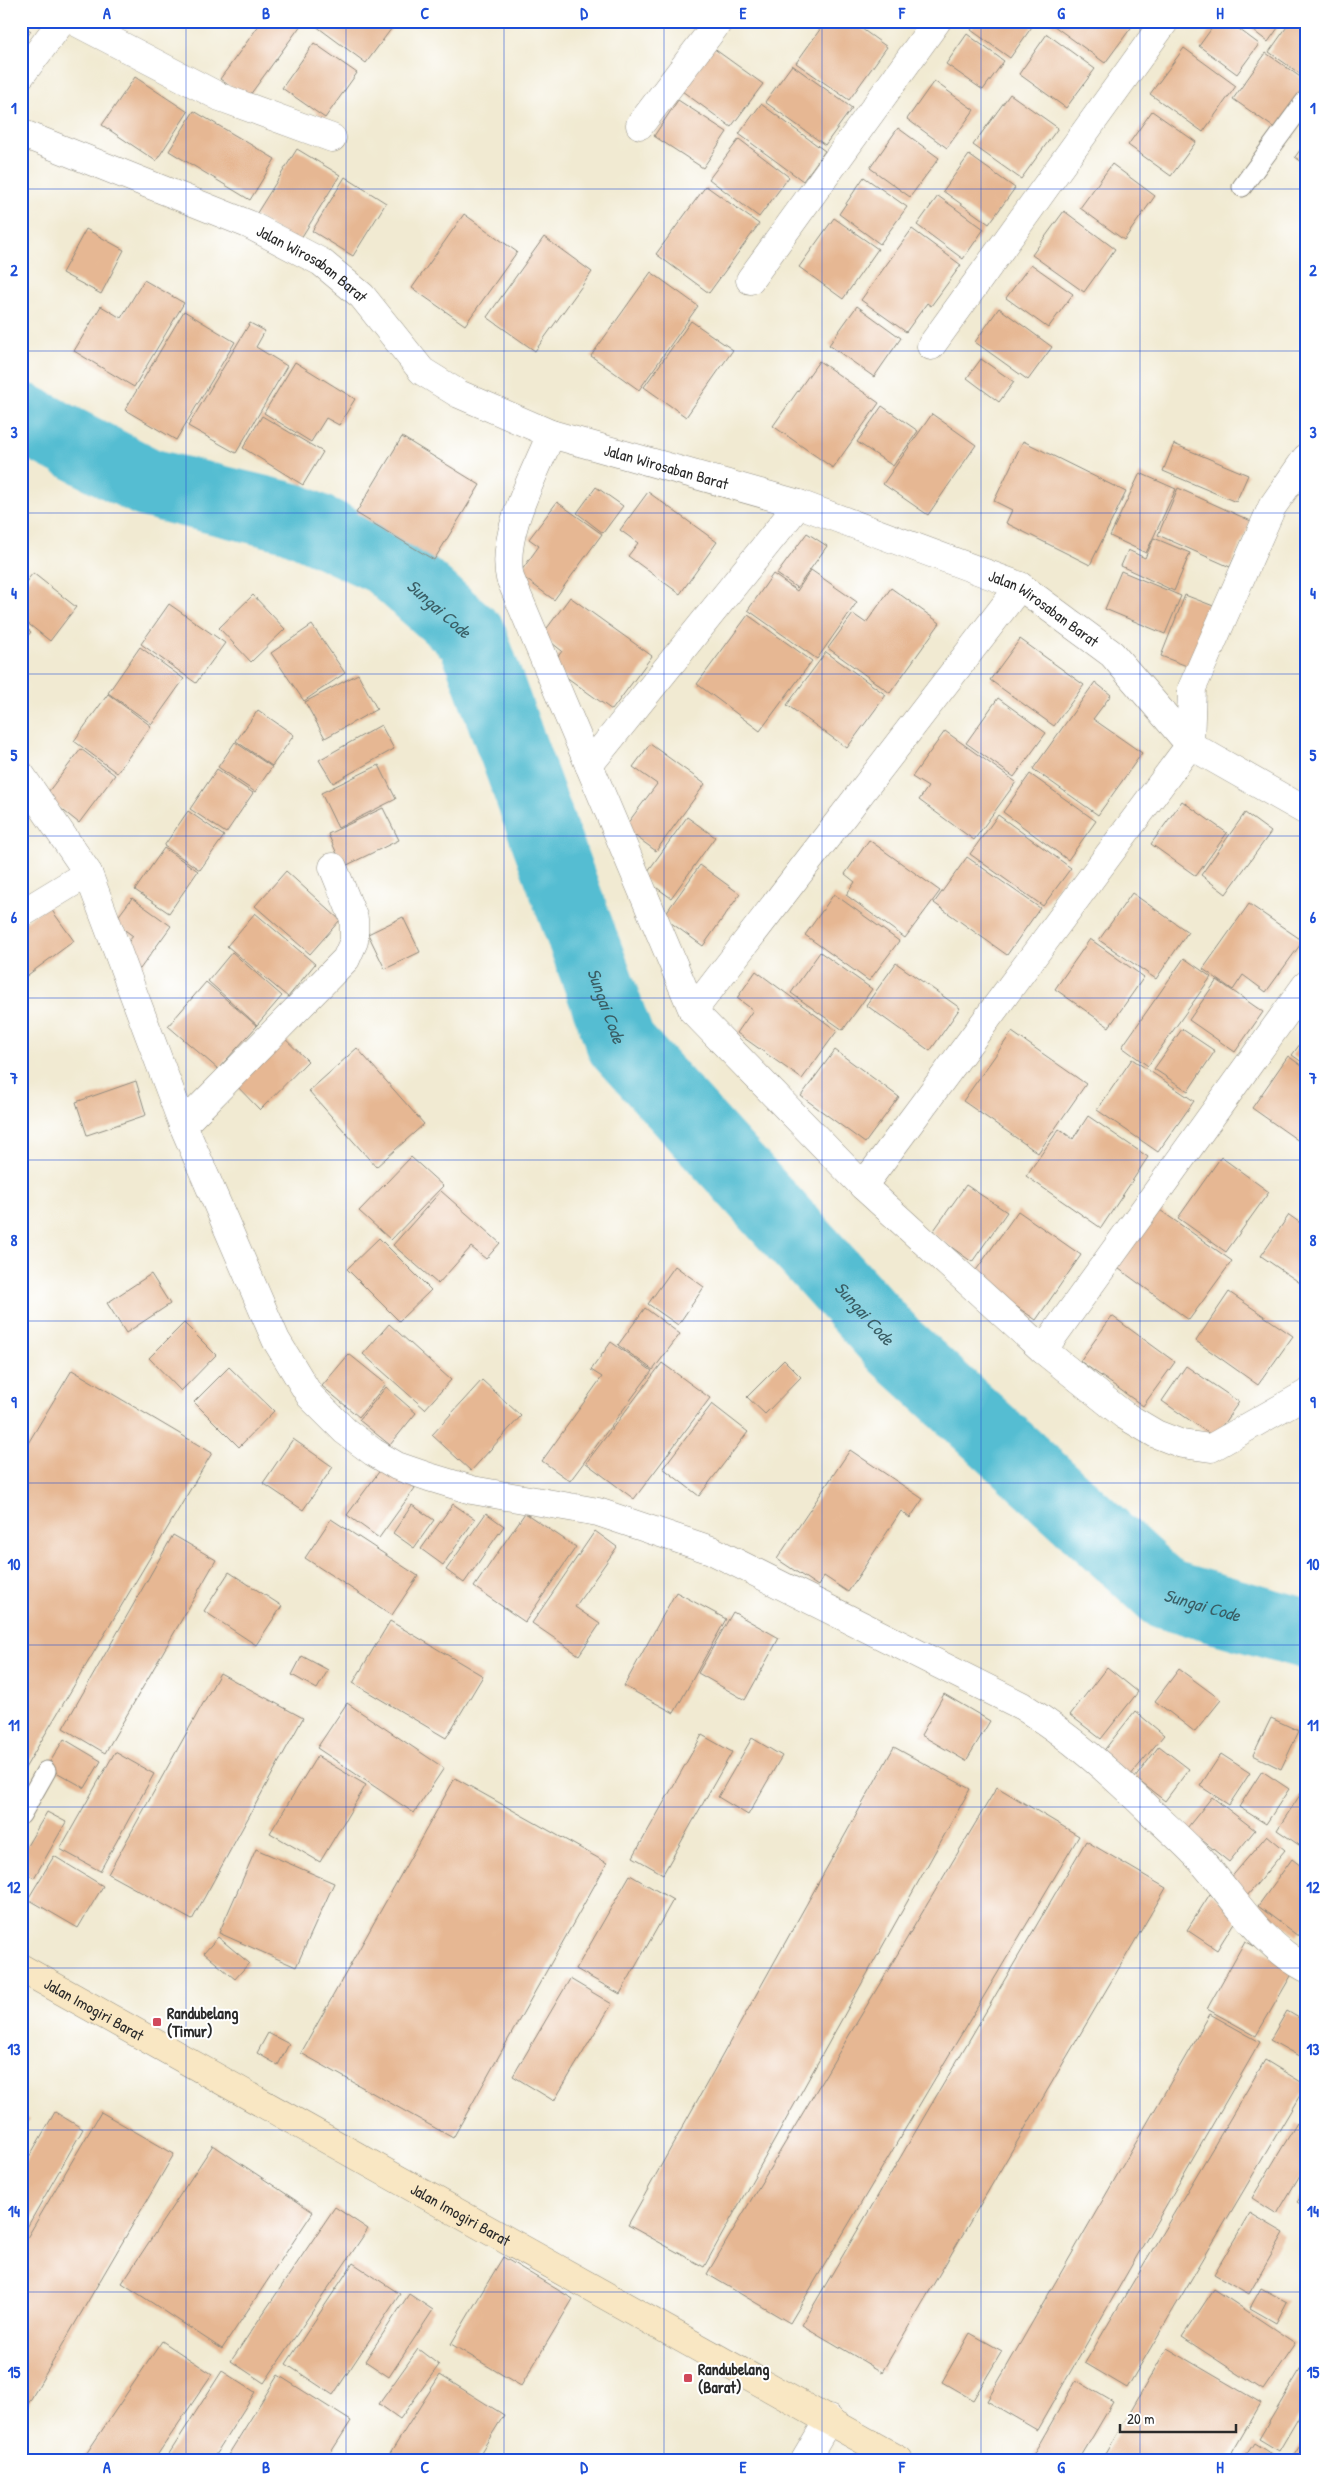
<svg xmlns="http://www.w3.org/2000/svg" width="1327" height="2481" font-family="'Patrick Hand',sans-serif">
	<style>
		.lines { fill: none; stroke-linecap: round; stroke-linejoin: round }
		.river { stroke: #55bdd2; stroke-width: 70 }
		.building { fill: #e6b793 }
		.lane-casing { stroke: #8e8a7e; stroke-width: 21 }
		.street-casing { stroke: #8e8a7e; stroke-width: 29 }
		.secondary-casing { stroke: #8e8a7e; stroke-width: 29 }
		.lane { stroke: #fff; stroke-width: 19 }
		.street { stroke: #fff; stroke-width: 28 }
		.secondary { stroke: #f9e7c3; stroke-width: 28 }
		.grid { fill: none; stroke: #1d4ed8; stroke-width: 1; stroke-opacity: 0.55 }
		.poi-dot { fill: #d1495b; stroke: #fff; stroke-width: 2 }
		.labels { text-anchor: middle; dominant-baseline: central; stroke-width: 4; stroke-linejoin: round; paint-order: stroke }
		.street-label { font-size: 16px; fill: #2b2b2b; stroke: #fff }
		.poi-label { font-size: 16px; font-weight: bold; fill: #2b2b2b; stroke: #fff; text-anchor: start }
		.water-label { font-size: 18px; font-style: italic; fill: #3a5e65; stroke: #fff }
		.neatline { fill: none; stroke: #1d4ed8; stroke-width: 2 }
		.grid-label { font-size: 16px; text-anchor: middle; font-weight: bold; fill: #1d4ed8 }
	</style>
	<rect width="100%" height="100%" fill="#fff"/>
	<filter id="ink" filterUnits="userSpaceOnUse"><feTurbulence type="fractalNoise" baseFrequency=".02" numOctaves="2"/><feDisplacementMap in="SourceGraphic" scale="10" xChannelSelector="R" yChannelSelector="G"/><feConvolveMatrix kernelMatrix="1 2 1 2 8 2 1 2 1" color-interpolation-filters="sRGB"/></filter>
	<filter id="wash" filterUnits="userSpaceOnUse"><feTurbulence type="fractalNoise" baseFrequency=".0096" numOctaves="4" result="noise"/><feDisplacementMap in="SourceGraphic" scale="20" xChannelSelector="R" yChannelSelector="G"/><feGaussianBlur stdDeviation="1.12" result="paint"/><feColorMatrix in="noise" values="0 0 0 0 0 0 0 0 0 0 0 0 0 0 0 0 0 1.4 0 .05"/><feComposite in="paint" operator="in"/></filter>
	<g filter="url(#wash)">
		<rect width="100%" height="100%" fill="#f1ead2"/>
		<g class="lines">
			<path class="river" id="s1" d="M21,417L148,483L293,518L386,561L472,637L621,1044L896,1347L1165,1594L1306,1634"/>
		</g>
		<g id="blocks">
			<path class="building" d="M262,21H304L247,99L220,79Z
				M319,21H397L366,63L316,26Z
				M826,21H851L887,47L849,100L796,63Z
				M977,21H1036L1010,58L971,30Z
				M1052,21H1136L1105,63L1050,23Z
				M1217,21H1228L1259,44L1237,74L1199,46Z
				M1241,21H1283L1268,42Z
				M1291,21H1306V78L1269,52Z
				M21,24L31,31L21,44Z
				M967,34L1004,61L983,90L946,64Z
				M1047,34L1095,69L1066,108L1019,74Z
				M314,43L357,73L325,118L282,88Z
				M713,48L763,84L731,127L682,91Z
				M1184,48L1236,86L1203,132L1150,94Z
				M1266,53L1306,81V88L1276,129L1233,99Z
				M792,65L852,108L825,145L765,102Z
				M135,77L188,112L156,161L102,125Z
				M934,81L974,110L947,148L907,119Z
				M1010,94L1058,128L1021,179L973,145Z
				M678,100L727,132L703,168L654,136Z
				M761,104L825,151L803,181L739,134Z
				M194,111L275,159L250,200L169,151Z
				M1152,111L1196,142L1171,176L1128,145Z
				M898,128L939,158L910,197L870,168Z
				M739,139L789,177L759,217L709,179Z
				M1306,142V165L1295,157Z
				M297,149L340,175L298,243L255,216Z
				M969,155L1015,188L989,224L943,191Z
				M1112,164L1155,196L1124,240L1080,208Z
				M345,177L386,203L353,256L312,231Z
				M864,177L907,207L880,244L839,214Z
				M706,186L759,224L709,293L656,254Z
				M938,196L984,229L963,259L917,225Z
				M1064,211L1115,249L1084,292L1032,255Z
				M464,214L517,252L465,325L412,288Z
				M834,218L878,249L843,299L799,267Z
				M86,229L124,250L101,294L62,273Z
				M912,229L961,265L931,306L927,303L906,332L861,300Z
				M544,237L592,272L535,351L487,317Z
				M1031,264L1073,294L1048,328L1006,298Z
				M651,272L698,306L639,390L591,356Z
				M144,280L184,303L134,387L74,351L101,306L121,318Z
				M857,306L901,338L874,377L829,345Z
				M999,308L1052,347L1028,380L975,342Z
				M184,311L235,342L176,440L125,410Z
				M691,321L733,350L686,417L644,387Z
				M250,323L265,331L256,347L287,366L236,453L188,426Z
				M981,359L1014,382L999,402L967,378Z
				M819,361L879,403L833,468L773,426Z
				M295,362L355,399L339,425L326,418L311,442L264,413Z
				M882,406L918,431L893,466L857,442Z
				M932,414L976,445L928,515L883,484Z
				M262,416L323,452L303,485L243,448Z
				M402,437L480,485L434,560L356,513Z
				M1023,441L1126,492L1090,565L1006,523L1012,510L994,501Z
				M1174,444L1248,475L1236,502L1163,471Z
				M1140,473L1176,489L1146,553L1110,536Z
				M596,487L623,506L603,533L577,513Z
				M1178,488L1251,521L1230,567L1158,535Z
				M648,492L717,542L680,594L628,556L638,543L620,530Z
				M557,502L602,534L554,600L519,574L539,546L529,539Z
				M807,533L827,546L797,588L777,574Z
				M1154,538L1190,553L1174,591L1121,566L1128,550L1145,558Z
				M811,570L857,602L817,659L748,610L773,574L797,591Z
				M1121,571L1181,596L1165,634L1105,609Z
				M33,573L76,607L50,641L21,618V588Z
				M891,588L940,623L890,693L828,648L853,614L866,623Z
				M253,595L285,629L251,662L219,628Z
				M1185,595L1216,607L1192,668L1161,656Z
				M570,597L652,656L612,710L551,666L562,651L542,635Z
				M169,604L225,643L196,683L141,644Z
				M748,615L812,661L760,731L697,684Z
				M21,624L31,632L21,644Z
				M312,625L345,673L304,701L271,653Z
				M1020,639L1084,685L1054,726L990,680Z
				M140,647L184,679L152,724L108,693Z
				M826,652L886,695L847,748L787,705Z
				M358,674L377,709L325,738L305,702Z
				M1095,682L1111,695L1093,719L1142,753L1098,815L1033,769Z
				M108,694L151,726L117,773L74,741Z
				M998,698L1046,733L1014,777L966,743Z
				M258,710L294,735L272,766L236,741Z
				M381,725L394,749L333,783L319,760Z
				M945,731L1016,782L974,840L919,800L928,787L912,777Z
				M235,742L272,767L255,792L218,767Z
				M650,744L705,784L656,851L624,828L657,784L633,767Z
				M81,749L115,775L79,823L45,796Z
				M379,765L396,799L338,828L321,793Z
				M217,769L253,793L226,833L190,809Z
				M1030,774L1096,821L1068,860L1003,812Z
				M1182,801L1227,833L1196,876L1151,844Z
				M383,808L399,840L343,867L328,834Z
				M188,811L224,836L200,870L164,846Z
				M1245,813L1271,832L1226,894L1201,875Z
				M998,815L1071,868L1043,906L970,854Z
				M687,817L715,837L671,898L643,878Z
				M869,840L940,891L905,938L846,895L855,882L845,874Z
				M164,848L198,871L169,913L135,890Z
				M967,857L1040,908L1007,955L934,903Z
				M700,865L740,894L703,946L663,917Z
				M286,871L340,920L310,954L255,906Z
				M1132,893L1188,932L1156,979L1099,940Z
				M834,894L899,941L869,981L805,935Z
				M132,898L171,926L140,969L119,954L133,936L114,922Z
				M1249,904L1303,941L1266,992L1243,975L1233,990L1203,969Z
				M48,905L74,941L21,980V925Z
				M255,913L315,964L288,997L227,946Z
				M403,917L420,952L385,969L368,934Z
				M1090,939L1144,977L1109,1027L1055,989Z
				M232,952L282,996L257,1025L208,981Z
				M820,952L872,989L843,1030L791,993Z
				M1184,958L1211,977L1148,1066L1122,1047Z
				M896,963L960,1008L930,1051L866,1005Z
				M756,971L837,1031L802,1079L737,1033L753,1010L737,998Z
				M1217,980L1263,1012L1235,1052L1189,1020Z
				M206,982L257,1026L218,1069L168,1026Z
				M1182,1029L1215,1051L1188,1091L1154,1069Z
				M1012,1032L1086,1084L1038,1153L963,1101Z
				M279,1033L308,1061L260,1110L232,1081Z
				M1306,1036V1065L1292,1055Z
				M357,1048L424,1124L376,1167L309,1091Z
				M835,1050L899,1097L865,1143L801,1096Z
				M1288,1056L1306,1069V1146L1252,1108Z
				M1132,1059L1194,1101L1158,1152L1097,1110Z
				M136,1081L146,1115L87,1135L76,1102Z
				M1088,1116L1148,1157L1101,1228L1026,1176L1059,1129L1073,1139Z
				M411,1157L443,1186L391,1240L359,1211Z
				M1221,1157L1269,1192L1226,1252L1178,1218Z
				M966,1185L1007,1212L972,1262L932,1233Z
				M441,1191L500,1243L486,1259L471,1247L438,1284L393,1245Z
				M1157,1208L1232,1261L1189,1320L1115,1266Z
				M1018,1211L1081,1255L1036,1320L972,1276Z
				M1289,1215L1306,1227V1287L1261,1256Z
				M379,1238L431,1290L399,1321L347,1269Z
				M675,1266L704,1287L678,1325L648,1304Z
				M151,1274L170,1304L126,1333L107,1303Z
				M1229,1292L1293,1336L1258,1385L1196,1341Z
				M645,1308L680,1334L653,1370L618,1345Z
				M1112,1316L1175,1362L1143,1406L1080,1361Z
				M184,1323L216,1355L181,1391L149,1358Z
				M389,1324L451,1380L425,1409L363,1354Z
				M611,1342L652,1371L570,1481L542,1461L602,1377L591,1370Z
				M349,1354L386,1384L359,1417L322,1386Z
				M784,1360L801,1377L765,1414L747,1397Z
				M662,1363L710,1398L634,1499L586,1463Z
				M1186,1366L1239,1402L1214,1437L1162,1401Z
				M229,1367L274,1411L239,1447L194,1402Z
				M72,1370L212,1453L21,1775V1455Z
				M482,1380L521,1416L471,1471L432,1435Z
				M386,1387L416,1413L390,1445L359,1420Z
				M712,1404L748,1432L699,1496L663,1468Z
				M293,1439L333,1467L303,1510L263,1483Z
				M850,1450L923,1499L910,1518L901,1511L848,1592L824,1576L818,1586L777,1559Z
				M384,1465L415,1488L379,1538L347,1515Z
				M453,1504L475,1519L443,1565L421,1549Z
				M412,1505L434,1520L414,1548L393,1533Z
				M486,1513L504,1526L464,1583L446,1570Z
				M525,1513L576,1547L525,1622L474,1587Z
				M331,1519L418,1576L392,1615L305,1558Z
				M595,1531L617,1547L575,1607L600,1624L579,1655L532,1623Z
				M173,1535L216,1560L105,1753L63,1728Z
				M229,1572L282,1606L256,1645L204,1611Z
				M676,1592L726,1619L674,1713L624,1686Z
				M733,1612L779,1638L745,1700L698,1673Z
				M390,1621L483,1676L446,1738L353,1683Z
				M302,1656L328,1670L317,1689L292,1675Z
				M1107,1667L1138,1692L1101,1739L1070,1715Z
				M1179,1669L1221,1700L1195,1732L1155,1701Z
				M220,1673L303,1718L192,1920L108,1874Z
				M944,1694L990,1721L966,1761L921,1735Z
				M347,1703L444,1768L414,1813L317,1748Z
				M1135,1711L1164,1735L1130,1776L1102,1753Z
				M1271,1718L1299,1731L1281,1769L1253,1755Z
				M702,1735L732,1752L663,1874L633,1857Z
				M752,1738L782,1756L748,1815L718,1797Z
				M64,1739L101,1761L85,1788L47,1767Z
				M1159,1746L1189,1769L1165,1801L1135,1778Z
				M894,1747L970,1789L704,2267L628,2225Z
				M115,1752L154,1774L100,1871L60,1849Z
				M1305,1752L1306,1753V1768L1301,1766Z
				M1221,1754L1250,1773L1229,1805L1200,1786Z
				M317,1756L366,1785L320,1862L270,1833Z
				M1262,1771L1289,1789L1266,1824L1239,1807Z
				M455,1778L607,1863L453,2138L301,2053Z
				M1306,1786V1842L1302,1847L1277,1830Z
				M997,1787L1079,1836L790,2323L707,2274Z
				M1212,1797L1255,1830L1229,1862L1187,1828Z
				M47,1812L66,1822L34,1878L21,1871V1856Z
				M1267,1835L1285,1850L1247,1896L1229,1880Z
				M1086,1841L1166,1888L882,2372L802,2325Z
				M256,1849L334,1883L296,1967L219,1933Z
				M54,1856L103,1886L78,1928L28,1899Z
				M1292,1859L1306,1870V1924L1298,1936L1258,1906Z
				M630,1875L673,1900L620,1994L576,1969Z
				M1210,1894L1240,1913L1217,1950L1187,1930Z
				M218,1937L249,1963L235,1979L204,1953Z
				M1245,1941L1295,1969L1256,2036L1207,2009Z
				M570,1979L612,2004L554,2101L513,2076Z
				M1287,2011L1306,2022V2060L1270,2040Z
				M1210,2014L1260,2042L1037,2430L987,2401Z
				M268,2033L289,2044L278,2065L257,2053Z
				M1265,2060L1306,2085L1127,2388L1085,2363Z
				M55,2112L83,2129L21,2238V2171Z
				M101,2112L174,2154L21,2416V2248Z
				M21,2115L29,2119L21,2132Z
				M1297,2123L1306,2128V2165L1277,2214L1252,2198Z
				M213,2145L313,2212L222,2349L122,2283Z
				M1306,2190V2208L1297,2202Z
				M335,2207L368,2229L264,2383L231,2361Z
				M1250,2213L1284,2233L1249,2294L1214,2274Z
				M503,2257L573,2299L521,2386L451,2344Z
				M353,2263L400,2294L333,2395L286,2364Z
				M1261,2288L1287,2302L1276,2323L1250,2308Z
				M1214,2289L1295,2343L1263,2390L1182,2337Z
				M409,2294L433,2310L389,2377L365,2361Z
				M970,2333L1002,2351L973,2400L942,2382Z
				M162,2341L212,2374L154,2460H82Z
				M1167,2348L1261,2403L1228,2460H1102Z
				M418,2349L439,2365L400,2419L379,2404Z
				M1306,2360V2405L1279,2451L1259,2439Z
				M222,2371L255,2392L212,2460H165Z
				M278,2375L351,2421L326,2460H225Z
				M440,2375L504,2415L476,2460H386Z
				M1076,2380L1113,2402L1079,2460H1030Z
				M1306,2436V2460H1291Z
				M1254,2443L1281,2460H1243Z"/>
		</g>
	</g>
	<g filter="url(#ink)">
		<use href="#blocks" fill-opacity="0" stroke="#8e8a7e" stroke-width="1"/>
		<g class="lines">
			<defs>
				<path id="lane" d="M1242,187L1306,100
					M21,1815L46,1771"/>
				<g id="street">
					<path d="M74,21L220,97L332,138"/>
					<path d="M21,75L62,21"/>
					<path d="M640,125L719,21"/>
					<path id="s2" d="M21,133L248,224L321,262L362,296L422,371L459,394L551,434L799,504L1020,586L1112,654L1190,745L1306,811"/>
					<path d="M750,280L937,21"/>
					<path d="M931,346L1165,21"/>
					<path d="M551,434C535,474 500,534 510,578L693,1011L863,1186L1043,1350L1124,1415L1156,1434L1182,1444L1211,1448L1306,1394"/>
					<path d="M589,765L799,504"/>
					<path d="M21,775L88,873L183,1125L276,1340L310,1396L345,1431L373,1452L397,1466L429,1477L472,1490L598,1512L711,1550L1022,1706C1070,1736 1111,1773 1151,1812C1167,1827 1183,1841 1198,1857C1233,1895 1259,1943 1306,1968"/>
					<path d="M21,914L88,873"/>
					<path d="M693,1011L1020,586"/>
					<path d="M183,1125L346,959L354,941V919L333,867"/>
					<path d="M863,1186L1190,745L1192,688L1272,507L1306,458"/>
					<path d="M1043,1350L1306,985"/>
					<path d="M805,2460L829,2419"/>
				</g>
				<g id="secondary">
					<path id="s3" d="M21,1968L899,2460"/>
				</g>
			</defs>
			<use href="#lane" class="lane-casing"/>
			<use href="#street" class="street-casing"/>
			<use href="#secondary" class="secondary-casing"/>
			<use href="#lane" class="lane"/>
			<use href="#street" class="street"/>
			<use href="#secondary" class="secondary"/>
		</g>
	</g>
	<path class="grid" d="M186,21V2460M346,21V2460M504,21V2460M664,21V2460M822,21V2460M981,21V2460M1140,21V2460M21,189H1306M21,351H1306M21,513H1306M21,674H1306M21,836H1306M21,998H1306M21,1160H1306M21,1321H1306M21,1483H1306M21,1645H1306M21,1807H1306M21,1968H1306M21,2130H1306M21,2292H1306"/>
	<g class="poi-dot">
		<rect x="152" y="2017" width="10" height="10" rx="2.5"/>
		<rect x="683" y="2373" width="10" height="10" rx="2.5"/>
	</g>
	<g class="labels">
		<g class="street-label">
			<text stroke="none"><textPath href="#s2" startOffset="320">Jalan Wirosaban Barat</textPath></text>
			<text stroke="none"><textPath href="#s2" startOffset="740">Jalan Wirosaban Barat</textPath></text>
			<text stroke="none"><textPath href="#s2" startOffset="1145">Jalan Wirosaban Barat</textPath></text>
			<text stroke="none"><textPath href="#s3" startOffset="84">Jalan Imogiri Barat</textPath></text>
			<text stroke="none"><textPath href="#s3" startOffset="504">Jalan Imogiri Barat</textPath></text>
		</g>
		<g class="poi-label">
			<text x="167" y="2013">Randubelang<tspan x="167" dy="18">(Timur)</tspan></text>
			<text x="698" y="2369">Randubelang<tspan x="698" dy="18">(Barat)</tspan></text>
		</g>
		<g class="water-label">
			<text stroke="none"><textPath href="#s1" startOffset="466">Sungai Code</textPath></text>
			<text stroke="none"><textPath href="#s1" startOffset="902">Sungai Code</textPath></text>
			<text stroke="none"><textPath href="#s1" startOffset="1306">Sungai Code</textPath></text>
			<text stroke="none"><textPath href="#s1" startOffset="1756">Sungai Code</textPath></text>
		</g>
	</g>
	<rect width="1327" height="2481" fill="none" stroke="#fff" stroke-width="55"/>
	<path d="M1120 2424v8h116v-8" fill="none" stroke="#2b2b2b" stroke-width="2.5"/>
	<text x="1127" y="2424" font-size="15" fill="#2b2b2b" stroke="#ffffff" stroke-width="4" paint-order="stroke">20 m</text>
	<rect x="28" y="28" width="1272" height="2426" class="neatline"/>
	<g class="grid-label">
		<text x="107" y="19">A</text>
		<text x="266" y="19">B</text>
		<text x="425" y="19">C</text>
		<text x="584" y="19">D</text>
		<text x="743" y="19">E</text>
		<text x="902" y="19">F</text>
		<text x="1061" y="19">G</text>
		<text x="1220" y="19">H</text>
		<text x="14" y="114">1</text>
		<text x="1313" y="114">1</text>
		<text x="14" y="276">2</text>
		<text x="1313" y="276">2</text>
		<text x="14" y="438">3</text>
		<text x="1313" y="438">3</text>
		<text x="14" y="599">4</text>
		<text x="1313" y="599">4</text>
		<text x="14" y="761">5</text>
		<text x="1313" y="761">5</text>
		<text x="14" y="923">6</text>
		<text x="1313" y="923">6</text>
		<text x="14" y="1084">7</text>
		<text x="1313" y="1084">7</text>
		<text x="14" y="1246">8</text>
		<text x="1313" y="1246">8</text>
		<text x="14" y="1408">9</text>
		<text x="1313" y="1408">9</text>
		<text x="14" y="1570">10</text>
		<text x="1313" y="1570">10</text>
		<text x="14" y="1731">11</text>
		<text x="1313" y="1731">11</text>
		<text x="14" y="1893">12</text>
		<text x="1313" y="1893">12</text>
		<text x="14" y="2055">13</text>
		<text x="1313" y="2055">13</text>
		<text x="14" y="2217">14</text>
		<text x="1313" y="2217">14</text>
		<text x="14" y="2378">15</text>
		<text x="1313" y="2378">15</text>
		<text x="107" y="2473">A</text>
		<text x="266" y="2473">B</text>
		<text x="425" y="2473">C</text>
		<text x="584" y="2473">D</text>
		<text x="743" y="2473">E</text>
		<text x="902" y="2473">F</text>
		<text x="1061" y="2473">G</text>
		<text x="1220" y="2473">H</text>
	</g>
</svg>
